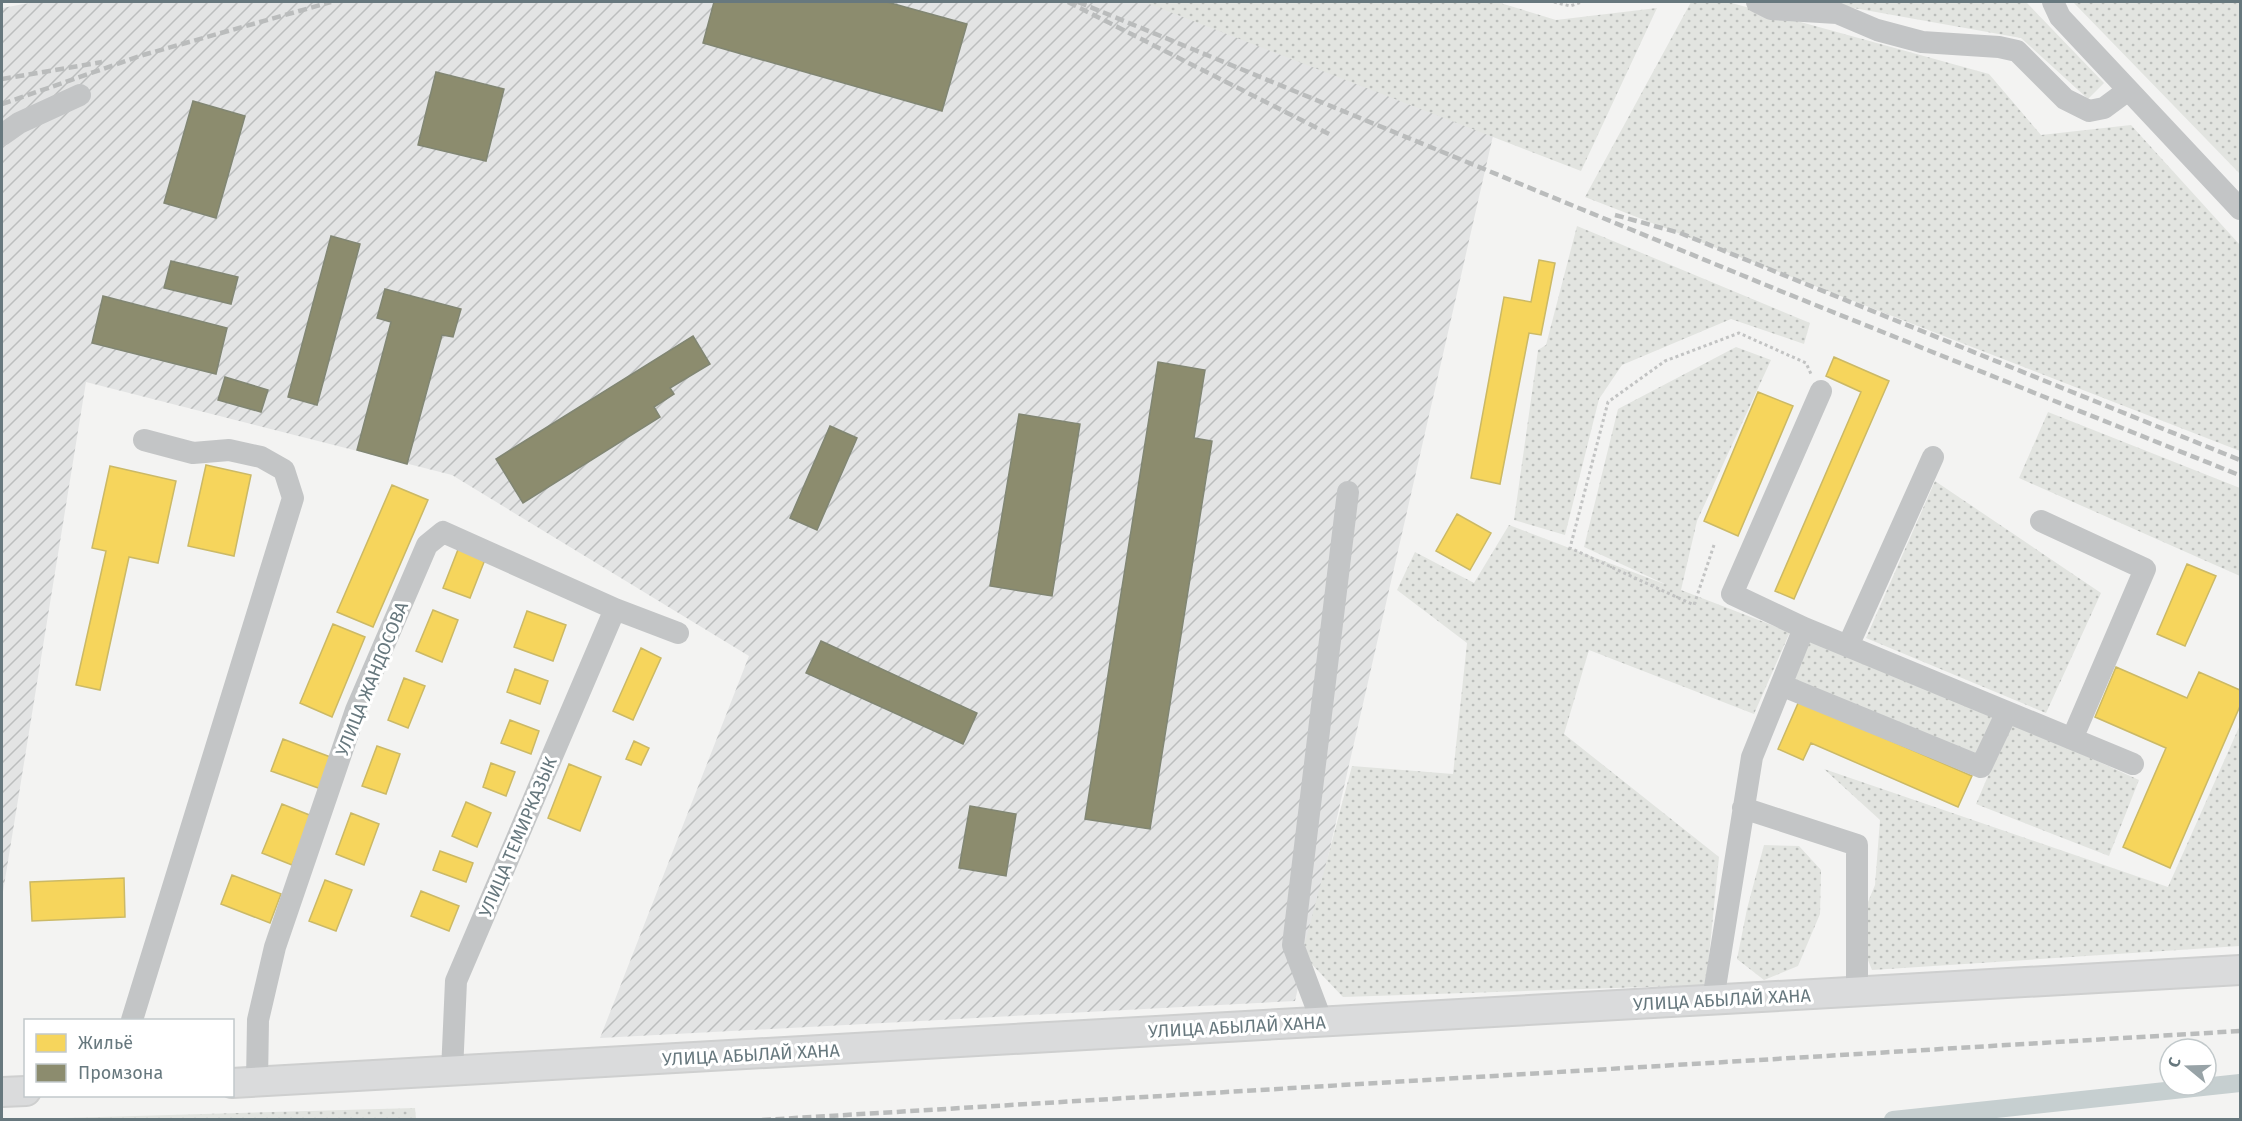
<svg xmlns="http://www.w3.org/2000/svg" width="2242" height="1121" font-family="'Fira Sans',sans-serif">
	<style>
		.industrial { fill: url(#industrial-furrows) }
		.grass { fill: url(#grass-dots) }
		.homes { fill: #f6d55c; stroke: #cbb966; stroke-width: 1.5 }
		.industry { fill: #8c8c6e; stroke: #818673; stroke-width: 1.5 }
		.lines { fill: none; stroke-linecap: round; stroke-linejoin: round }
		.canal { stroke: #c6cfd0; stroke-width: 18 }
		.major-casing { stroke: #cecfcf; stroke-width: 32 }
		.path { stroke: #c2c3c3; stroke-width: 3; stroke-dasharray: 3 3; stroke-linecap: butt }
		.minor { stroke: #c3c5c6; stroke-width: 22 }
		.major { stroke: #dadbdc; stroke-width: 28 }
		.rail { stroke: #babcbc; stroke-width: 4.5; stroke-dasharray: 9 4.5; stroke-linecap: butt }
		.labels { text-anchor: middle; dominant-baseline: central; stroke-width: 6; stroke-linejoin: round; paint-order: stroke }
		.street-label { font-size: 18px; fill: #67787e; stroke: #fff }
	</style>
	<defs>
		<pattern id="industrial-furrows" width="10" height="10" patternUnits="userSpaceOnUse" patternTransform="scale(1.5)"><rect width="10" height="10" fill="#e3e4e4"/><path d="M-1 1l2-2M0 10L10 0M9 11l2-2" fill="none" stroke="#bcbebe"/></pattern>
		<pattern id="grass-dots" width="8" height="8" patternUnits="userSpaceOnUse" patternTransform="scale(1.5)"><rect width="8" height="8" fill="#e2e4e0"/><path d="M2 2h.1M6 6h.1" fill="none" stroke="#bbbebb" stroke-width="1.8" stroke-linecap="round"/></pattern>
	</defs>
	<rect width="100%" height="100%" fill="#f3f3f2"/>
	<path class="industrial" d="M35,2H1313L1506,79L1295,1001L600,1038L749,656L452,475L86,382L2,898V8Z"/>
	<path class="grass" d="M1144,2H1497L1556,20L1657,8L1581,171Z
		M1691,2H1728L1989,74L2041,135L2131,125L2240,245V451L1585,197Z
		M1820,2H2026L2104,83L2088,99L2021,38Z
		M2073,2H2240V174Z
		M1577,226L1810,323L1804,344L1731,319L1622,365L1599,399L1565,535L1514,520L1538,350L1546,345Z
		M1736,347L1771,360L1697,521L1681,590L1790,632L1754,714L1589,650L1564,734L1719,857L1706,985L1343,997L1302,954L1352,766L1453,774L1467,643L1397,590L1415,552L1474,583L1509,525L1667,585L1584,547L1618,409Z
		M2048,412L2240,488V576L2019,478Z
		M1935,481L2101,593L2046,713L1866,638Z
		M1807,637L1996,714L1977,758L1787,682Z
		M2011,722L2139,780L2109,856L1976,804Z
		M2240,725V946L1872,970L1856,931L1875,885L1880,820L1824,769L2168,887Z
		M1764,845L1799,846L1821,870L1820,914L1798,966L1764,980L1737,959L1747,909Z
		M415,1108L416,1119H30Z"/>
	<path class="homes" d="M1539,260L1555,263L1541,335L1529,333L1500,484L1471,478L1504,297L1531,302Z
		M1834,357L1889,381L1794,599L1775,591L1861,392L1826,376Z
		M1758,392L1793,406L1738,536L1704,521Z
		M206,465L251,475L234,556L188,546Z
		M110,466L176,481L158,563L129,557L100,690L76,685L106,551L92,548Z
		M392,485L428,500L373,627L337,612Z
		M1457,514L1491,533L1470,570L1436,551Z
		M459,547L486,557L470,598L443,588Z
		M2187,564L2216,576L2185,646L2157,634Z
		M433,610L458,620L442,662L416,651Z
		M527,611L566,625L553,661L514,647Z
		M333,624L365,637L332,717L300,703Z
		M641,648L661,658L633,720L613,711Z
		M2116,667L2187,698L2199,672L2240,690V706L2170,868L2123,847L2166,748L2095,717Z
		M515,669L548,681L540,704L507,692Z
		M404,678L425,686L408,728L388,720Z
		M1799,701L1972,776L1958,807L1811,743L1803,760L1778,749Z
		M510,720L539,731L531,754L501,743Z
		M283,739L333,758L321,789L271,771Z
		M634,741L649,748L641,765L626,759Z
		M377,746L400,754L386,794L362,786Z
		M491,763L515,772L506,796L483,787Z
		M569,764L601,777L580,831L548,818Z
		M466,802L491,813L477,847L452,836Z
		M282,804L312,816L292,865L262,853Z
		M351,813L379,824L364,865L336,854Z
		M440,851L473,863L466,882L433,870Z
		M232,875L281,894L270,923L221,904Z
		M124,878L125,917L32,921L30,882Z
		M325,880L352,890L336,931L309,921Z
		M421,891L459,906L449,931L411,916Z"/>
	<path class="industry" d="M714,2H887L967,24L942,111L703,43Z
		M436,72L504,89L486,161L418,145Z
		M193,101L245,116L216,218L164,203Z
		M331,236L360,244L317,405L288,397Z
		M171,261L238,277L231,304L164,288Z
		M385,289L461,309L453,337L442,335L407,464L357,450L391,322L377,318Z
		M103,296L227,328L216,374L92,343Z
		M693,336L710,364L670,388L674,394L654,407L660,417L523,503L496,459Z
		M1158,362L1205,370L1194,438L1212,441L1150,829L1085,819Z
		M225,377L268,390L261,412L218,400Z
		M1019,414L1080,424L1052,596L990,586Z
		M830,426L857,438L817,530L790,518Z
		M821,641L977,713L963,744L806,673Z
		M970,806L1016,814L1006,876L959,868Z"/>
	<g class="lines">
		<path class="canal" d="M1893,1120L2240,1083"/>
		<defs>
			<path id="major" d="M232,1083L2240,970
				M2,1092L26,1091"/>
		</defs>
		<use href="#major" class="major-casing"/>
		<path class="path" d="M1554,2L1570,6L1582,2
			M1714,545L1694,605L1570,548L1608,402L1665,361L1739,333L1806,363L1811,374"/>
		<path class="minor" d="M1757,2L1771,9L1837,13L1877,30L1922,42L1999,47L2017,51L2065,99L2089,111L2104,108L2127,91
			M2053,2L2060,17L2240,209
			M2,135L19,123L80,95
			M2041,521L2145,569L2072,739
			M1804,628L1732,594L1821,391
			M1848,646L1933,457
			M1781,685L1981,767L2007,712
			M1743,808L1857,845V992
			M1713,1000L1752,757L1804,628L2133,764
			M132,1020L293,498L284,470L261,457L229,450L193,453L144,440
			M1322,1022L1293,945L1348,492
			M452,1072L456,981L615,609
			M257,1082L258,1020L275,947L356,710L427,545L443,532L615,609L678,633"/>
		<use href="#major" class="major"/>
		<path class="rail" d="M1068,2L1331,135
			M1078,2L1778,290L2239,475
			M2,79L102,62
			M2,104L143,55L331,2
			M1615,215L1680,233L2240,460
			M762,1120L2240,1031"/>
	</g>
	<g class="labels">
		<g class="street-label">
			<text transform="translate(372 679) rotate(-68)">УЛИЦА ЖАНДОСОВА</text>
			<text transform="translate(518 837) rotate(-67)">УЛИЦА ТЕМИРКАЗЫК</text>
			<text transform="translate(1722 1000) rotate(-3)">УЛИЦА АБЫЛАЙ ХАНА</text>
			<text transform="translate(1237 1027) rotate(-3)">УЛИЦА АБЫЛАЙ ХАНА</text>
			<text transform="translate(751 1055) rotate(-3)">УЛИЦА АБЫЛАЙ ХАНА</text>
		</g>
	</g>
	<rect width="2242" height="1121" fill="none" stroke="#67787e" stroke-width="6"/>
	<rect x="24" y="1019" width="210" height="78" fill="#ffffff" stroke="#c2c9cb" stroke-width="1.5"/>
	<rect x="36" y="1034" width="30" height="18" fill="#f6d55c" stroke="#c2c9cb" stroke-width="1.5"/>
	<text x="78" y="1049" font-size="18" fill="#67787e">Жильё</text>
	<rect x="36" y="1064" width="30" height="18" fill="#8c8c6e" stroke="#c2c9cb" stroke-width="1.5"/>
	<text x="78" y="1079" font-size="18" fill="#67787e">Промзона</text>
	<g transform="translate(2188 1067) rotate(289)"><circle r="28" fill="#ffffff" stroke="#c2c9cb" stroke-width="1.5"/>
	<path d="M0-4.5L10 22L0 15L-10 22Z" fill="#98a3a7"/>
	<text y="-9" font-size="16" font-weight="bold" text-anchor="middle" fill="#67787e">С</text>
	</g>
</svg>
